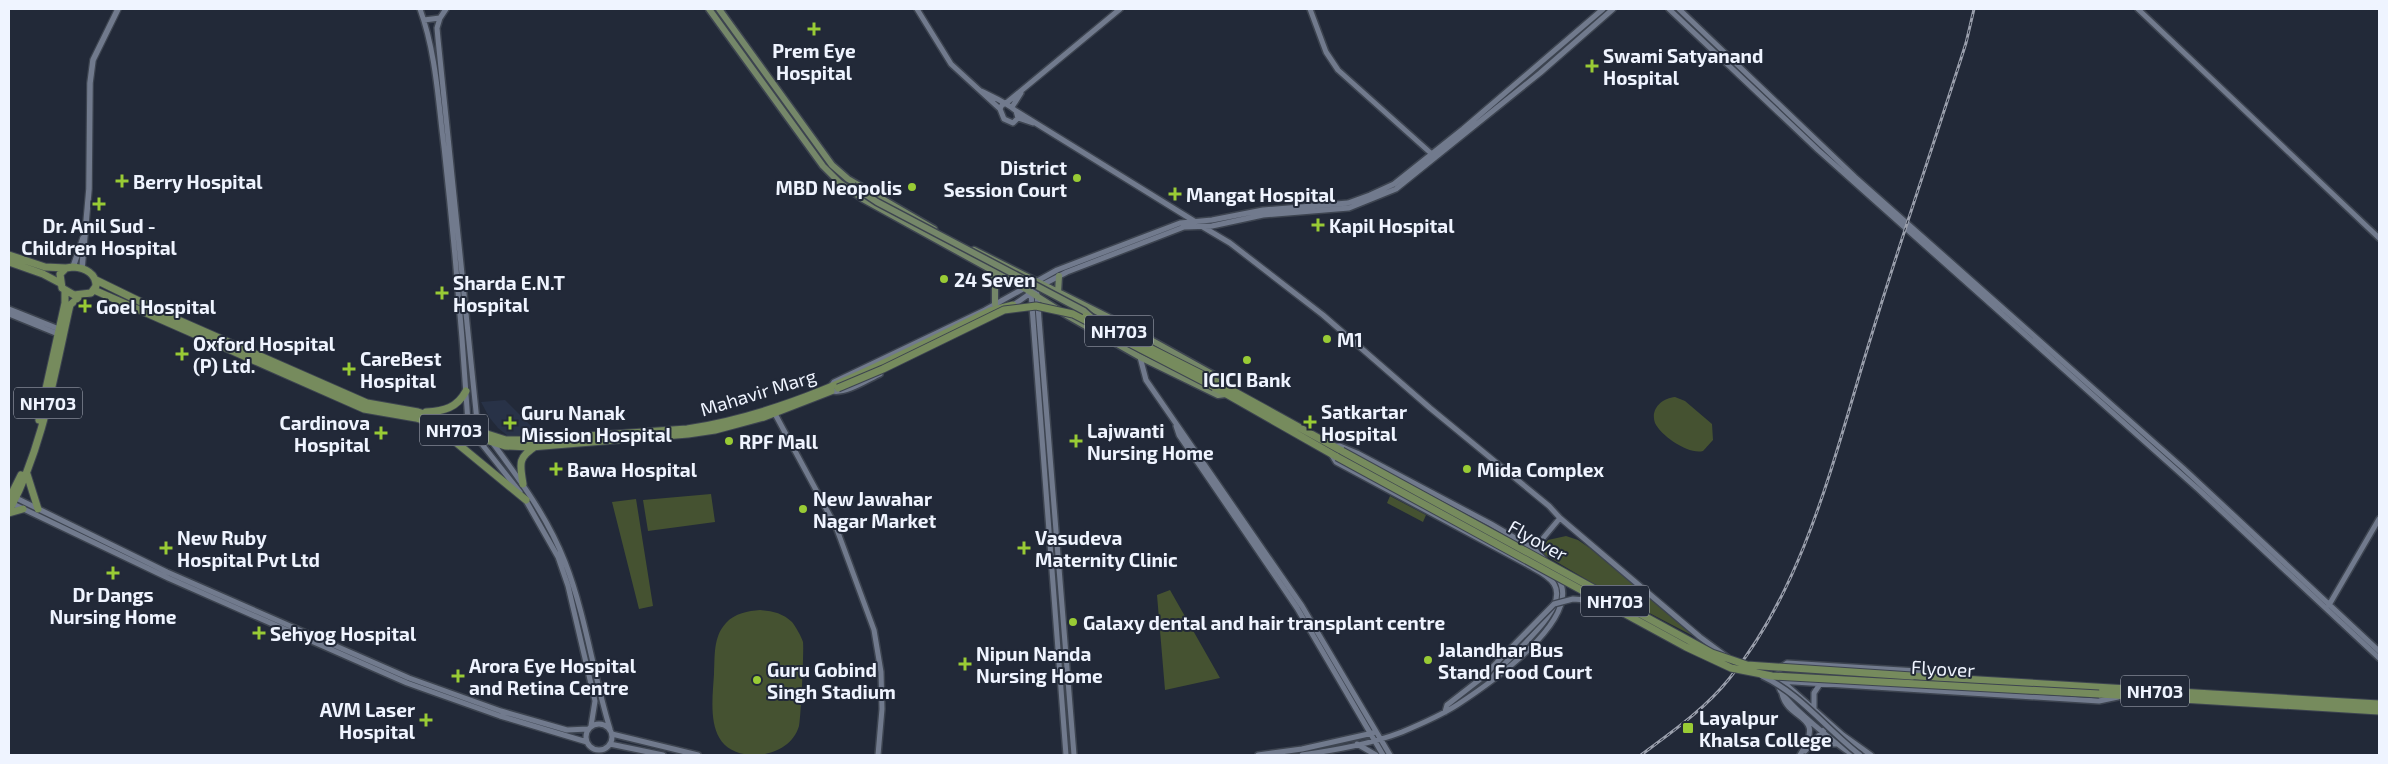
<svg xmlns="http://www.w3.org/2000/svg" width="2388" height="764" font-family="'Exo 2',sans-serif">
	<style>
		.built { fill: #283247 }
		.green { fill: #455231 }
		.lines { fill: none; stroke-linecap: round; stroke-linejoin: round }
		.tertiary-casing { stroke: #3d4450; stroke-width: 8 }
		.secondary-casing { stroke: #3d4450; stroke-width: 8 }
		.primary-casing { stroke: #3d4450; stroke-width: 9 }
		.trunk-casing { stroke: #3d4450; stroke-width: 9 }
		.tertiary { stroke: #717a8d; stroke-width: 5 }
		.secondary { stroke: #717a8d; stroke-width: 5.5 }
		.primary { stroke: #758769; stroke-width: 6 }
		.trunk { stroke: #768b5d; stroke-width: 7 }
		.rail-casing { stroke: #9a9fac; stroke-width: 3 }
		.rail { stroke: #222938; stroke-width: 1; stroke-dasharray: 4; stroke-linecap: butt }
		.tertiary-bridge-casing { stroke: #3d4450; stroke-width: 8; stroke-linecap: butt }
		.primary-bridge-casing { stroke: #3d4450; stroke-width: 9; stroke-linecap: butt }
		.trunk-bridge-casing { stroke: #3d4450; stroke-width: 9; stroke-linecap: butt }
		.tertiary-bridge { stroke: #717a8d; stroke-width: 5 }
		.primary-bridge { stroke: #758769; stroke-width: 6 }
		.trunk-bridge { stroke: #768b5d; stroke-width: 7 }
		.poi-dot { fill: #99cb35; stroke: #222938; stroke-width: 2 }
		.labels { text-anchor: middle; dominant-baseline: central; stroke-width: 4; stroke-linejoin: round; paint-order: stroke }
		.shield { fill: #222938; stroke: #b2b7c3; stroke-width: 1 }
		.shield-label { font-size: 18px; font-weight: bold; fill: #eff4ff }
		.poi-label { font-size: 19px; font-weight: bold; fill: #eff4ff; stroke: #222938; text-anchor: start }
		.street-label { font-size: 19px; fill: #eff4ff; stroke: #222938 }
	</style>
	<rect width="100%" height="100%" fill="#222938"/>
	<path class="built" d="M505,400L539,434L508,436L498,428L489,417L481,402Z"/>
	<path class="green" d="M1675,397L1685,401L1712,424L1713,440L1703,451C1689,455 1661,436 1655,423C1650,409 1662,398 1675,397Z
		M711,494L715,522L648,531L643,500Z
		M1390,496L1426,515L1423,522L1387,503Z
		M636,499L653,606L639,609L612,502Z
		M1566,536L1578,540L1594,551L1699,639L1594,584L1540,552L1548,540Z
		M1170,590L1220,678L1165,690L1157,595Z
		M760,610C772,611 783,613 792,622C796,627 801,636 803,642C804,649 801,718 799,726C793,747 770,756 751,755C705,752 712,706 714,674C715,656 713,637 726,623C735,613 748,611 760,610Z"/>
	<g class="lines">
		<defs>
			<path id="tertiary" d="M420,9C436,53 438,100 444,147C454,238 462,330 468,422L470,429
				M917,9L951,64L1000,109
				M1310,9L1326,52L1338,70L1434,156
				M1669,9L1818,150L2199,490L2379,658
				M1679,9L1855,177L2183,468L2379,651
				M2138,9L2379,238
				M440,18L437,28L438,39L477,421L485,433
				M424,20L440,18L446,9
				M981,91C993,97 1006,102 1016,111L1018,118L1013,123L1004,119L1000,109L1002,105L1005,104L1120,9
				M1012,107L1021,93
				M1016,111L1194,221
				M1018,118L1033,123
				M1203,227L1230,243L1323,315L1430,408L1549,506L1560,518L1534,549L1526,564
				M1031,293L1066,755
				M1037,294L1074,755
				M1012,306L1042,285L1067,272L1184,227L1212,226L1263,215L1349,208L1396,189L1540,73L1613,9
				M9,309L59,329
				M9,314L58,334
				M1140,357L1146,380L1302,606L1390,755
				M831,386L834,382L985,310L1057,270L1180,223L1212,220L1263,210L1348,203L1370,195L1394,184L1463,129L1603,9
				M832,391C846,394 867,380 880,374
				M774,412L836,527L874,630L881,672L882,709L878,755
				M1176,426L1179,435L1297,608L1383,755
				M477,438L520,492
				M492,442C520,480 548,518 565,562C586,616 593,674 610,729
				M1333,446H1340L1357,453L1491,524L1534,549L1544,559
				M1331,454L1336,462L1526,564C1534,569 1549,575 1554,584C1571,612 1503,659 1489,682
				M14,497L167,572L409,678L501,711L567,730L588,729
				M525,499L558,557L568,586L595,701L591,726
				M11,503L168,578L407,683L500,716L587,742
				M1560,518L1700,637L1727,657
				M2329,605L2379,519
				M1777,681L2099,701L2118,697
				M1780,682L1789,687L1843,735L1871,755
				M1782,694C1789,723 1827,712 1800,755
				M1814,710V693L1820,684
				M1445,712L1447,705L1483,677L1503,656
				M586 737a13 13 0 1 1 26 0a13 13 0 1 1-26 0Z
				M612,734L698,755
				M1813,743L1835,744
				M610,744L663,755
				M1357,744L1376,755
				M1805,751L1824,730
				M1258,755L1302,749L1373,733
				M1302,755C1335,750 1371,744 1402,732C1421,724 1440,716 1457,705C1486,686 1585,619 1558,578
				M1853,755C1836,744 1789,706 1780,690C1775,680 1777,668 1787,663L1918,671L1928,676"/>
			<path id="secondary" d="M73,267L83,238
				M82,268L89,189L90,83L93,60L118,9"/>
			<path id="primary" d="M709,9L823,166L840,183L863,199L1024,288L1068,316L1140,357L1218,395L1226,394
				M719,9L832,165L848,179L934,229
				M974,250L1122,324L1223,380L1226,387
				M990,269L995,284V304
				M1058,293L1059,276"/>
			<path id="trunk" d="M9,255L45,267L66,268
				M9,262L43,274L60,283
				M73,267C85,268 96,273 96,286L91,293L74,295L62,288L60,274L66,268Z
				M96,280L176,319L367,403L418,412L506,440H529L687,429C795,413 894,358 990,311L1013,305
				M94,290L364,409L416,418L505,446L531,447L688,434L715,430L764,417L831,391
				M1217,382L1342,451
				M1214,387L1337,457
				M426,412C444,411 457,408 466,391
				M39,420L65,303V291
				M436,426L526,500
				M27,474L38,509
				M523,484C520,464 517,458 536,446
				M9,499L21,475
				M9,511C43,447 54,375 70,305L80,296
				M9,513L23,509
				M1912,676L2379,704
				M2099,694L2379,711"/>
		</defs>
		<use href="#tertiary" class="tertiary-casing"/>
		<use href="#secondary" class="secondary-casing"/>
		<use href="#primary" class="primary-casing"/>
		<use href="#trunk" class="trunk-casing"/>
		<use href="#tertiary" class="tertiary"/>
		<use href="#secondary" class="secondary"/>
		<use href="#primary" class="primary"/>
		<use href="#trunk" class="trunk"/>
		<defs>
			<path id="rail" d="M1641,755C1672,732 1705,709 1729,679C1807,583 1835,452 1871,337C1901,238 1935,141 1966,43L1974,9"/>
		</defs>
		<use href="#rail" class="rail-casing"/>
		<use href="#rail" class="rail"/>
		<defs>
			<path id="tertiary-bridge" d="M1503,656L1554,604L1573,599L1599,601
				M1762,676C1801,694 1826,729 1860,755"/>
			<path id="primary-bridge" d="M853,186L877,202L1084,311L1092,318"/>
			<path id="trunk-bridge" d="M1086,316L1217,382
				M838,388L883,369L1004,310L1036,306L1073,314L1214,387
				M1342,451L1712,653L1747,665L1912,676
				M1337,457L1686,647L1731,668L1772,676L2099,694"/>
		</defs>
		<use href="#tertiary-bridge" class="tertiary-bridge-casing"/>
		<use href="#primary-bridge" class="primary-bridge-casing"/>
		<use href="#trunk-bridge" class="trunk-bridge-casing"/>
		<use href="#tertiary-bridge" class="tertiary-bridge"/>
		<use href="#primary-bridge" class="primary-bridge"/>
		<use href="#trunk-bridge" class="trunk-bridge"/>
	</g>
	<g class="poi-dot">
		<path d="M811.5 21.5h5v5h5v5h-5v5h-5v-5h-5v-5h5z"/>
		<path d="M1589.5 58.5h5v5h5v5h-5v5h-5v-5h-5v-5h5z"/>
		<circle cx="1077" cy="178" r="5"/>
		<path d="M119.5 173.5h5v5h5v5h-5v5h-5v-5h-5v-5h5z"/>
		<circle cx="912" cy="187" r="5"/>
		<path d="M1172.5 186.5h5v5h5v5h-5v5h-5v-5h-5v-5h5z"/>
		<path d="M96.5 196.5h5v5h5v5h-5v5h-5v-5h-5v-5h5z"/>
		<path d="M1315.5 217.5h5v5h5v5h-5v5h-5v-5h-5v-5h5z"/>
		<circle cx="944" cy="279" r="5"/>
		<path d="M439.5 285.5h5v5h5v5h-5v5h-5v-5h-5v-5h5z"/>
		<path d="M82.5 298.5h5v5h5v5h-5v5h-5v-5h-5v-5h5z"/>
		<circle cx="1327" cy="339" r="5"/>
		<path d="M179.5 346.5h5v5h5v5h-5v5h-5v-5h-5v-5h5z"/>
		<circle cx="1247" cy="360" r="5"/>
		<path d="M346.5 361.5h5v5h5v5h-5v5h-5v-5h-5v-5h5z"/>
		<path d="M1307.5 414.5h5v5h5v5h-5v5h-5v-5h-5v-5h5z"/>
		<path d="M507.5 415.5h5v5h5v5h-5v5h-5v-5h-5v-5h5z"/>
		<path d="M378.5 425.5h5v5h5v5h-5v5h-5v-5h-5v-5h5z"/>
		<circle cx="729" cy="441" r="5"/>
		<path d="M1073.5 433.5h5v5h5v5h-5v5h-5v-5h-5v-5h5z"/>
		<path d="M553.5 461.5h5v5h5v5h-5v5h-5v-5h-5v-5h5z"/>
		<circle cx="1467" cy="469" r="5"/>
		<circle cx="803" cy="509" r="5"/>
		<path d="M163.5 540.5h5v5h5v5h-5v5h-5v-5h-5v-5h5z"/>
		<path d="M1021.5 540.5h5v5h5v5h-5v5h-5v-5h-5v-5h5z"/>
		<path d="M110.5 565.5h5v5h5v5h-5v5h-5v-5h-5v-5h5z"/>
		<circle cx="1073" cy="622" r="5"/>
		<path d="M256.5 625.5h5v5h5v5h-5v5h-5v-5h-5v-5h5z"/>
		<circle cx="1428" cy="660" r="5"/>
		<path d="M962.5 656.5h5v5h5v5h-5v5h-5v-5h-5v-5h5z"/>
		<path d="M455.5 668.5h5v5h5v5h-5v5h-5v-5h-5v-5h5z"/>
		<circle cx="757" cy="680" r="5"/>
		<path d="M423.5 712.5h5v5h5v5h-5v5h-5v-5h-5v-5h5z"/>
		<rect x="1682" y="722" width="12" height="12" rx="2.5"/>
	</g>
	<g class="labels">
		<g class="shield">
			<rect x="1085" y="315.5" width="68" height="31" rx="4"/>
			<rect x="14" y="387.5" width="68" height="31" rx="4"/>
			<rect x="420" y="414.5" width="68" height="31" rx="4"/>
			<rect x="1581" y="585.5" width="68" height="31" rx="4"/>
			<rect x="2121" y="675.5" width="68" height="31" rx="4"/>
		</g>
		<g class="shield-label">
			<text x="1119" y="331">NH703</text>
			<text x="48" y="403">NH703</text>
			<text x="454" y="430">NH703</text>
			<text x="1615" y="601">NH703</text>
			<text x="2155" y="691">NH703</text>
		</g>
		<g class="poi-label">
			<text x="814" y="50" text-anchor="middle">Prem Eye<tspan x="814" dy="22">Hospital</tspan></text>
			<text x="1603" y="55">Swami Satyanand<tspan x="1603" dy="22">Hospital</tspan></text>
			<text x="1067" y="167" text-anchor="end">District<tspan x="1067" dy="22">Session Court</tspan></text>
			<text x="133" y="181">Berry Hospital</text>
			<text x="902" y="187" text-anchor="end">MBD Neopolis</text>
			<text x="1186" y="194">Mangat Hospital</text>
			<text x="99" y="225" text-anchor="middle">Dr. Anil Sud -<tspan x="99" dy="22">Children Hospital</tspan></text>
			<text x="1329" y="225">Kapil Hospital</text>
			<text x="954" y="279">24 Seven</text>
			<text x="453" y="282">Sharda E.N.T<tspan x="453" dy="22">Hospital</tspan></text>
			<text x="96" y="306">Goel Hospital</text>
			<text x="1337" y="339">M1</text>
			<text x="193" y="343">Oxford Hospital<tspan x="193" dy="22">(P) Ltd.</tspan></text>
			<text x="360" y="358">CareBest<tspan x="360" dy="22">Hospital</tspan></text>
			<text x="1247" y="379" text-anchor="middle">ICICI Bank</text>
			<text x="1321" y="411">Satkartar<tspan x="1321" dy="22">Hospital</tspan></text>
			<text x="521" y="412">Guru Nanak<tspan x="521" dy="22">Mission Hospital</tspan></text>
			<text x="370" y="422" text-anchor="end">Cardinova<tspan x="370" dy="22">Hospital</tspan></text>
			<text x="1087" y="430">Lajwanti<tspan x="1087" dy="22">Nursing Home</tspan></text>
			<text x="739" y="441">RPF Mall</text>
			<text x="567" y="469">Bawa Hospital</text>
			<text x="1477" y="469">Mida Complex</text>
			<text x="813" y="498">New Jawahar<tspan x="813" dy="22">Nagar Market</tspan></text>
			<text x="177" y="537">New Ruby<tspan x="177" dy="22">Hospital Pvt Ltd</tspan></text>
			<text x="1035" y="537">Vasudeva<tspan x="1035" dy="22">Maternity Clinic</tspan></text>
			<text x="113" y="594" text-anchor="middle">Dr Dangs<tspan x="113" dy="22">Nursing Home</tspan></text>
			<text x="1083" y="622">Galaxy dental and hair transplant centre</text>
			<text x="270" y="633">Sehyog Hospital</text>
			<text x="1438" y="649">Jalandhar Bus<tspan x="1438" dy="22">Stand Food Court</tspan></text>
			<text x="976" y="653">Nipun Nanda<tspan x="976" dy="22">Nursing Home</tspan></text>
			<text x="469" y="665">Arora Eye Hospital<tspan x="469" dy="22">and Retina Centre</tspan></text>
			<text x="767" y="669">Guru Gobind<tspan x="767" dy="22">Singh Stadium</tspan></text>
			<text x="415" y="709" text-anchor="end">AVM Laser<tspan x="415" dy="22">Hospital</tspan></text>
			<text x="1699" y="717">Layalpur<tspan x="1699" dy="22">Khalsa College</tspan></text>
		</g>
		<g class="street-label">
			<text transform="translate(758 392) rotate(-17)">Mahavir Marg</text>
			<text transform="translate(1538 540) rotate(29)">Flyover</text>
			<text transform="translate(1943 668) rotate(3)">Flyover</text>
		</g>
	</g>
	<rect width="2388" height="764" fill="none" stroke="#eff4ff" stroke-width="20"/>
</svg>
